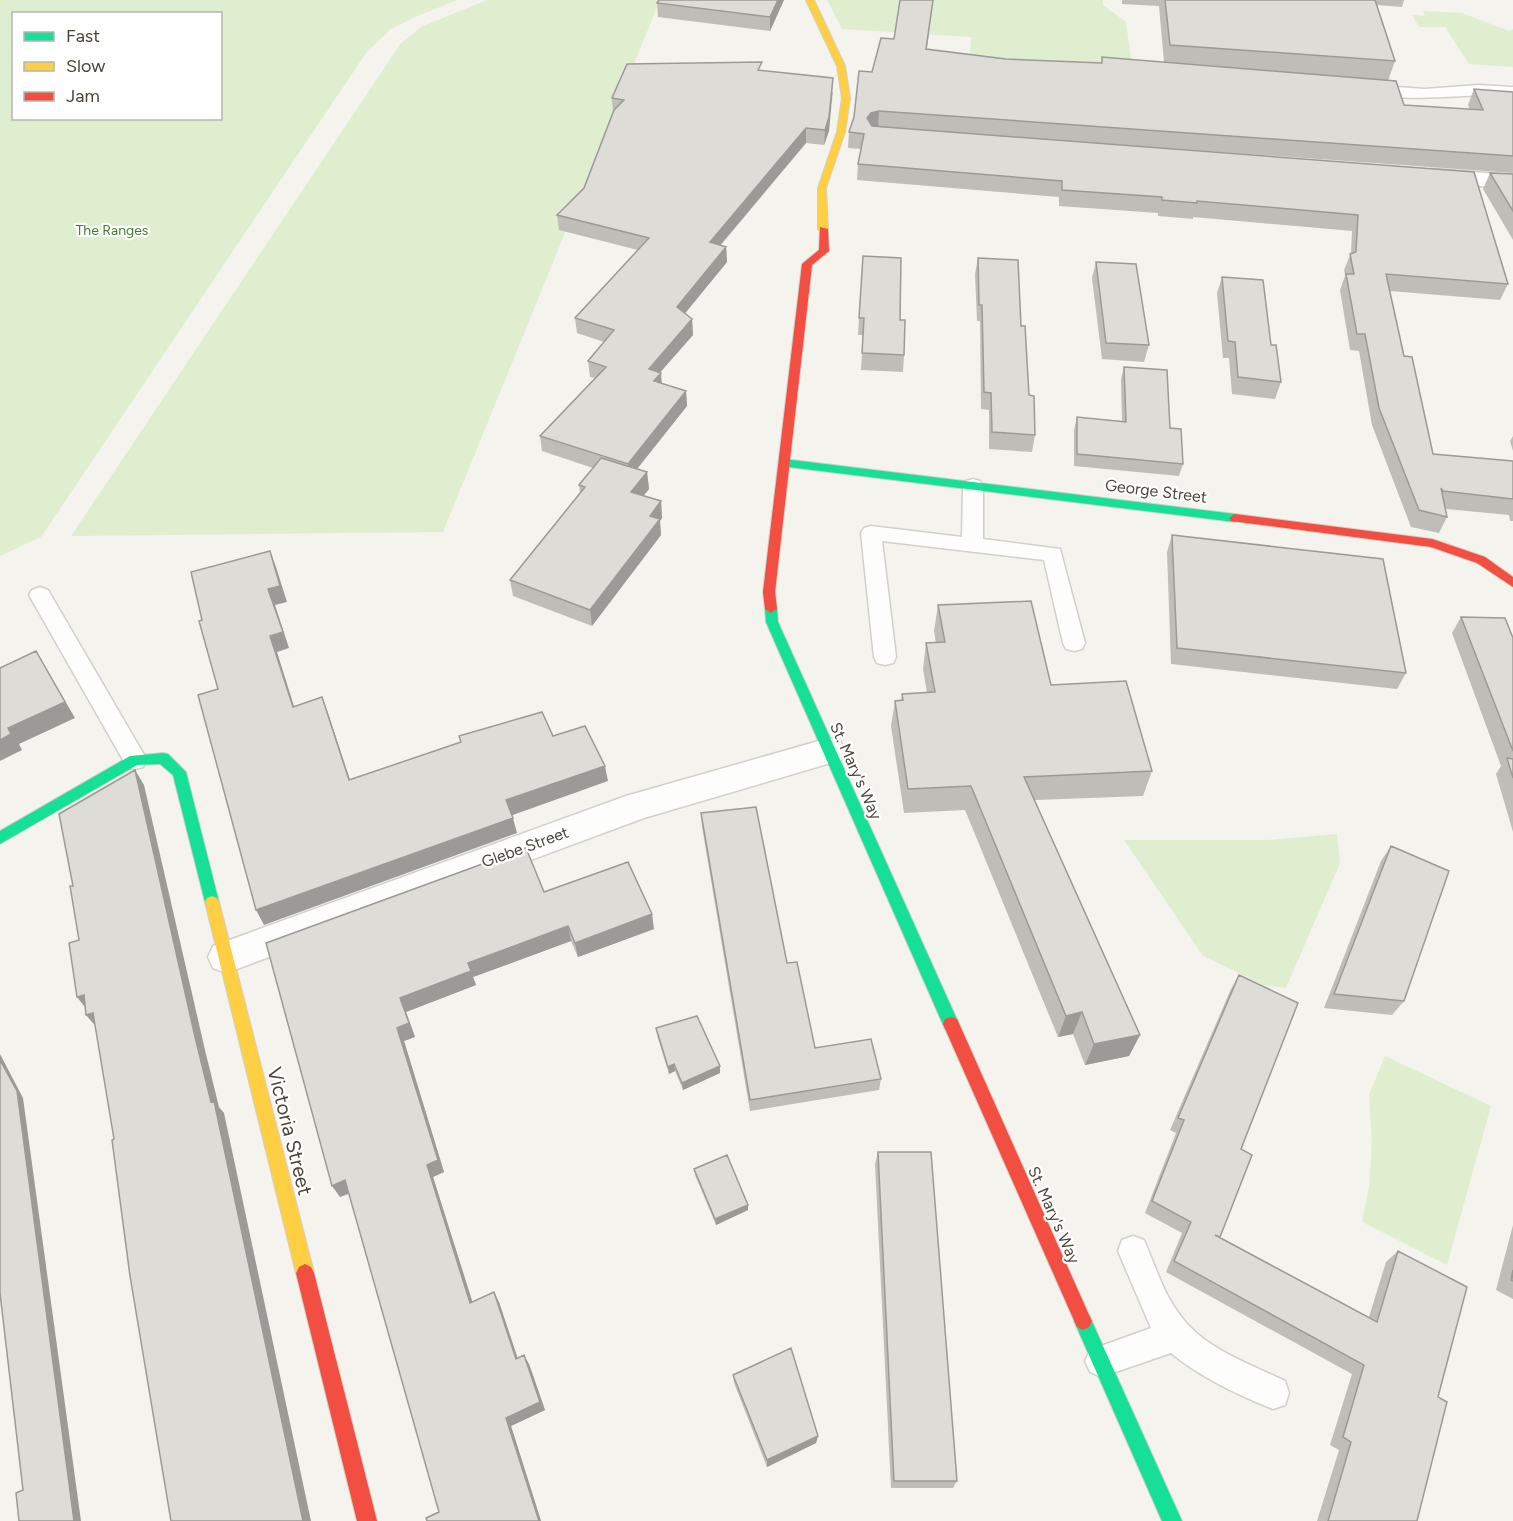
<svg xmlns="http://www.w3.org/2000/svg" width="1513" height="1521" font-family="Figtree,sans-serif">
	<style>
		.green { fill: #dfeecf; fill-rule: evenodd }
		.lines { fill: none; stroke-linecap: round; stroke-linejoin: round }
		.lane-casing { stroke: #d2d0cb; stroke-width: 3 }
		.street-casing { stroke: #d2d0cb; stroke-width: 3 }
		.fast-casing { stroke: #d2d0c5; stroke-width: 2 }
		.slow-casing { stroke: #d2d0c5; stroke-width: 2 }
		.jam-casing { stroke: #d2d0c5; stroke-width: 2 }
		.lane { fill: #fdfdfc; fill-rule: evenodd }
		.street { fill: #fdfdfc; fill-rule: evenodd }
		.fast { fill: #16e098; fill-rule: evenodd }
		.slow { fill: #ffcf43; fill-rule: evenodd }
		.jam { fill: #f24e42; fill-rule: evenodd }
		.wall { fill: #bfbdb8 }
		.shaded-wall { fill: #9b9a96 }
		.building { fill: #dedcd6; stroke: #9b9a96; stroke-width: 1.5 }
		.labels { text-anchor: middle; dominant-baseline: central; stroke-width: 4.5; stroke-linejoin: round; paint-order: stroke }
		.far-park-label { font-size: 14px; fill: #437e2b; stroke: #fff }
		.street-label { font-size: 16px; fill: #4b4539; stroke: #fff }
		.near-street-label { font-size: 20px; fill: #4b4539; stroke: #fff }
	</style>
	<rect width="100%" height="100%" fill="#f4f3ee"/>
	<path class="green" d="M0,0H457L413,18L391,29L366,53L41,537L0,556ZM14,14H220V118H14Z
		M487,0H660L443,532L71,536L401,43L421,27Z
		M827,0H1103V5L1126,22L1134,80L969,68L971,37L842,29Z
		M1423,11L1462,13L1509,31L1513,29V67L1469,64L1445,27H1419L1412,15L1425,16Z
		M1337,834L1340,863L1286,988L1264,985L1203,956L1124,840H1266Z
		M1385,1056L1491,1106L1447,1265L1362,1222L1369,1187L1372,1141L1369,1095Z"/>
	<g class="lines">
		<defs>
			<path id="lane" d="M1369,85L1425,89L1478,85L1513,87V95C1465,93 1411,104 1364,92L1362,89Z
				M973,479L980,481L983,486V539L1060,549L1085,643L1082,649L1074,651L1066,649L1063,643L1044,560L882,541L896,657L893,663L885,665L877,663L874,657L861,533L864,528L871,526L962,537L963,486L966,481Z
				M40,587L48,590L143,753L147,760L143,767L135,769L127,767L29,595L32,590Z
				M1133,1236L1144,1240C1155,1265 1163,1293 1180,1315C1203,1348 1250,1364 1285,1381L1289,1393L1285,1405L1273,1409C1238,1395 1200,1377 1171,1353L1101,1377L1090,1372L1085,1361L1090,1350L1151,1328L1118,1251L1122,1240Z"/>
			<path id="street" d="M1431,169L1513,175V189L1423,181L1420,176L1423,171Z
				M829,738L841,742L845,751L841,760L644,818L226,973L213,968L208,957L213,946L626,796Z"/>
			<path id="fast" d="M784,459L1235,514L1241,518L1235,522L780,466V460Z
				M771,605L777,609L778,622L959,1024L957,1029L951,1031L945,1029L766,622L765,609Z
				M163,753L168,754L186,772L219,902L217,906L212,908L207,906L205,902L173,775L160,764L137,765L0,844V831L130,756Z
				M1083,1312L1089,1315L1182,1521H1162L1074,1321L1077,1315Z"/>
			<path id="slow" d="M806,0H814L845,66L850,98L845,132L826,188L828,229L823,232L818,229V188L837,132L842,98L837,66Z
				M212,896L217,898L219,902L314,1273L311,1279L305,1282L299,1279L296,1273L205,902L207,898Z"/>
			<path id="jam" d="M820,227L828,229L829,251L812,265L775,592L777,609L771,613L765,609L763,592L802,264L819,250Z
				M1235,514L1432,539L1485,557L1513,577V587L1477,563L1431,547L1231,521L1229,518Z
				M951,1017L957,1019L1089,1315L1092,1321L1089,1327L1083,1330L1077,1327L943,1024L945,1019Z
				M305,1264L311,1267L314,1273L377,1521H357L296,1273L299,1267Z"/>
		</defs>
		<use href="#lane" class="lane-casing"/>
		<use href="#street" class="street-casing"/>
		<use href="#fast" class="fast-casing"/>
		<use href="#slow" class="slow-casing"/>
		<use href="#jam" class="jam-casing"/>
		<use href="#lane" class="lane"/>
		<use href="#street" class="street"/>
		<use href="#fast" class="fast"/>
		<use href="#slow" class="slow"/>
		<use href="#jam" class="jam"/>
	</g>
	<path class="wall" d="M784,0L770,31L658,17L657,3Z
		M900,0H933L927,49L1006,59L1101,63L1102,57L1164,62L1159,6L1122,4V0H1404L1402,7L1377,5L1395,61L1388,81L1404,105L1470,110L1468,105L1474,89L1513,92V173L1041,139L1474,172L1508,284L1500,300L1390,291L1404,356L1433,454L1513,461V521H1510L1509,515L1446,509L1447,517L1439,533L1411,527L1372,425L1359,351L1350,350L1340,290L1345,276L1344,270L1351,253L1352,231L1193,217V219L1158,216V213L1059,206V197L857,180L858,164L861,149L848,148L849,132L872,72L894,39Z
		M762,70L833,92L829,131L824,145L806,143L721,245L726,247L727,262L685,313L692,319L693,335L660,372L662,384L686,391L687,406L637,469L647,472L649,489L643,496L661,501L662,518L660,521L661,535L592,626L513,596L510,580L580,493L579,485L593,468L542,451L540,436L595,378L590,377L588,361L604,342L577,333L575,318L638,250L559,230L557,215L584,188L613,112L612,98Z
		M1490,173L1513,174V240L1483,189Z
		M863,256L900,320L904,355L903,372L861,370L863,335H858Z
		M978,258L1021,326L1029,395L1035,435L1032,452L989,449V410L981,409L980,321H977L975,274Z
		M1096,262L1149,345L1144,362L1102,359L1092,278Z
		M1222,277L1271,345L1281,382L1275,399L1232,394L1229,358H1223L1217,293Z
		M1124,367L1170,428L1183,464L1179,476L1074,466V430L1077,417L1122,421L1121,379Z
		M1513,436V451L1510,441Z
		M1172,535L1406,673L1397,689L1171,664L1167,552Z
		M938,605L1051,685L1152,771L1143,796L1035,800L1140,1035L1129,1056L1085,1065L1073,1034L1058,1037L965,810L904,813L891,726L895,701L901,700L902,694L927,693L923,669L926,643H936L934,631Z
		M1461,617L1513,638V832L1496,774L1501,766L1452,633Z
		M701,813L787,963L815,1048L881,1079L879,1090L750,1111L702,827Z
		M1391,846L1404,1001L1392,1015L1324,1008L1381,861Z
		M544,892L654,929L578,957L571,941L473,977L476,985L406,1012L415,1037L404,1041L444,1172L433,1177L472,1302H499L517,1358L529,1364L545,1410L511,1426L541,1521H427L439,1512L349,1194L340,1197L266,943Z
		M1239,975L1241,1149L1220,1237L1369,1317L1386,1262L1398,1251L1438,1397L1417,1521H1317L1339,1450L1330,1445L1352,1374L1166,1272L1182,1233L1145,1213L1176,1133L1170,1130L1231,989Z
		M656,1028L720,1066V1073L683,1090L675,1071L669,1074L657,1035Z
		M878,1152L957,1481L953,1488H891L875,1164Z
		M694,1169L748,1210L716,1225L695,1175Z
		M1513,1225V1299L1496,1290Z
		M733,1375L818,1436L816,1443L767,1467L734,1383Z"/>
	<path class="shaded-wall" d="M778,0H784L770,31V17Z
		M833,78L829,131L824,145L825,130Z
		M879,111L878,127L870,129L867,118L871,113Z
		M806,128V143L710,257V242Z
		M726,247L727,262L678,322L677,307Z
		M692,319L693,335L650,384L649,369Z
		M661,373L662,388L654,381Z
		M686,391L687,406L629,479L628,464Z
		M647,472L649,489L633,509L631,492Z
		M661,501L662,518L660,521L661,535L592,626L590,610L650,516Z
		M270,551L276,567L287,602L275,605L289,648L277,652L299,722L293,707L270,636L268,589Z
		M36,651L75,718L19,744L22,750L0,761V740L8,728Z
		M322,697L328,713L355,795L349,780Z
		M605,766L608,781L510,816L506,800Z
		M135,770L144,785L205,1050L219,1107L224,1113L311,1521H303L211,1102L195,1037Z
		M513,818L517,833L264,925L256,910Z
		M652,914L654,929L578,957L575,943Z
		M568,926L571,941L473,977L476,985L406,1012L415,1037L404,1041L444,1172L433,1177L476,1313L470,1303L427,1165L397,1028L400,998L468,963Z
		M84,995L88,1011L77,997Z
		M1082,1012L1073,1034L1058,1037L1066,1016Z
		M93,1013L98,1029L86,1015Z
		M1140,1035L1129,1056L1085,1065L1094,1044Z
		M0,1054L23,1098L81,1521H74L0,1060Z
		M674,1064L675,1071L669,1074L668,1067Z
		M720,1066V1073L683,1090L682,1083Z
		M345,1180L352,1192L340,1197L332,1186Z
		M748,1205V1210L716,1225L715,1219Z
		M494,1292L499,1302L521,1368L516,1359Z
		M524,1355L529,1364L545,1410L511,1426L541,1521H539L506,1418Z
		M818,1436L816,1443L767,1467V1460Z"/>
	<path class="building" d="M659,0H778L770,17L657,3Z
		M900,0H933L926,49L1006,59L1102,63V57L1396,81L1404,105L1483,110L1474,89L1513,92V156L879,111L871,113L867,118L872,126L1474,172L1508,284L1386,274L1404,356L1412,357L1433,454L1513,461V499L1443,491L1441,488L1447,517L1419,510L1379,408L1365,334H1357L1346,274H1354L1350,254L1356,252L1358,215L1197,201V203L1162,200V197L1062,190V181L858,164L864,134L849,132L854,117L859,71L872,72L881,38L894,39Z
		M1165,0H1375L1395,61L1170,45Z
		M762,62L758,70L833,78L829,117L825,130L806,128L710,242L726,247L677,307L692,319L649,369L661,373L654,381L686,391L628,464L540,436L606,367L588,361L614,330L575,318L649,238L557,215L584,188L614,110L624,100L612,98L627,64Z
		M1490,173L1513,174V211Z
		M863,256L901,258L900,320H905L904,355L862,353L864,318H859Z
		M978,258L1018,260L1021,326H1025L1029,395L1034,396L1035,435L992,432L991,393L984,392L982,305H979Z
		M1096,262L1136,264L1149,345L1106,343Z
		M1222,277L1263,280L1271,345H1276L1281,382L1238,377L1235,342L1228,341Z
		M1124,367L1167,370L1170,428L1181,429L1183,464L1077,454V417L1126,422Z
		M601,458L647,472L631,492L661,501L650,516L660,519L590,610L510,580L585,487L579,485Z
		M1172,535L1383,559L1406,673L1177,648Z
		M270,551L280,586L268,589L283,632L270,636L293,707L322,697L349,780L461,742L459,736L542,712L553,736L585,726L605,766L506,800L513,818L256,910L198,695L218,689L199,621L202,620L191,572Z
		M1031,601L1051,685L1126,681L1152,771L1024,777L1140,1035L1094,1044L1082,1012L1066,1016L971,786L908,789L895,701L903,700L902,694L935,692L926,643L945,642L938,605Z
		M1461,617L1505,618L1513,638V751Z
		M36,651L65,702L8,728L11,734L0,740V668Z
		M1507,758L1513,759V778Z
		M135,770L195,1037L211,1102L214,1101L303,1521H171L130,1276L112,1140L114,1139L93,1013L86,1015L84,995L77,997L69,943L79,940L70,886H73L59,814Z
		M756,807L787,963L797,962L815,1048L871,1039L881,1079L750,1100L701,813Z
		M1391,846L1449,871L1404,1001L1334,994Z
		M526,848L544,892L628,862L652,914L575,943L568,926L468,963L471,971L400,998L409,1023L397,1028L438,1160L427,1165L470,1303L494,1292L516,1359L524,1355L540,1402L506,1418L539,1521H427L426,1518L439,1512L345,1180L332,1186L266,943Z
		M1239,975L1298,1003L1241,1149L1252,1155L1220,1237L1215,1235L1377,1322L1398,1251L1467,1287L1438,1397L1447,1402L1417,1521H1328L1351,1442L1343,1437L1364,1365L1174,1261L1191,1222L1152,1201L1184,1120L1178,1118Z
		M697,1016L720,1066L682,1083L674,1064L668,1067L656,1028Z
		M0,1060L17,1091L74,1521H19L16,1493L23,1490L0,1293Z
		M878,1152H931L957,1481H894Z
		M727,1155L748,1205L715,1219L694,1169Z
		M1513,1270V1281L1511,1280Z
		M791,1348L818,1436L767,1460L733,1375Z"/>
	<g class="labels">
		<g class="far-park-label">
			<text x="112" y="230">The Ranges</text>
		</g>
		<g class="street-label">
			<text transform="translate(1156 491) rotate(7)">George Street</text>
			<text transform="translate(856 771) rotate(66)">St. Mary's Way</text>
			<text transform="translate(525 847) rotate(-20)">Glebe Street</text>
			<text transform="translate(1054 1215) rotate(66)">St. Mary's Way</text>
		</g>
		<g class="near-street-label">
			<text transform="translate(290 1131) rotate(76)">Victoria Street</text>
		</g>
	</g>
	<rect x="12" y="12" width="210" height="108" fill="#ffffff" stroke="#b7b5b0" stroke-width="1.5"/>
	<rect x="24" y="32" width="30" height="9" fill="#16e098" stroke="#b7b5b0" stroke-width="1.5"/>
	<text x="66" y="42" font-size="18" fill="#4b4539">Fast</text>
	<rect x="24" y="62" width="30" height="9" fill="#ffcf43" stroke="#b7b5b0" stroke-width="1.5"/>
	<text x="66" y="72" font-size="18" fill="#4b4539">Slow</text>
	<rect x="24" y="92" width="30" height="9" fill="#f24e42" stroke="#b7b5b0" stroke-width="1.5"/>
	<text x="66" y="102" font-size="18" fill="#4b4539">Jam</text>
</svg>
